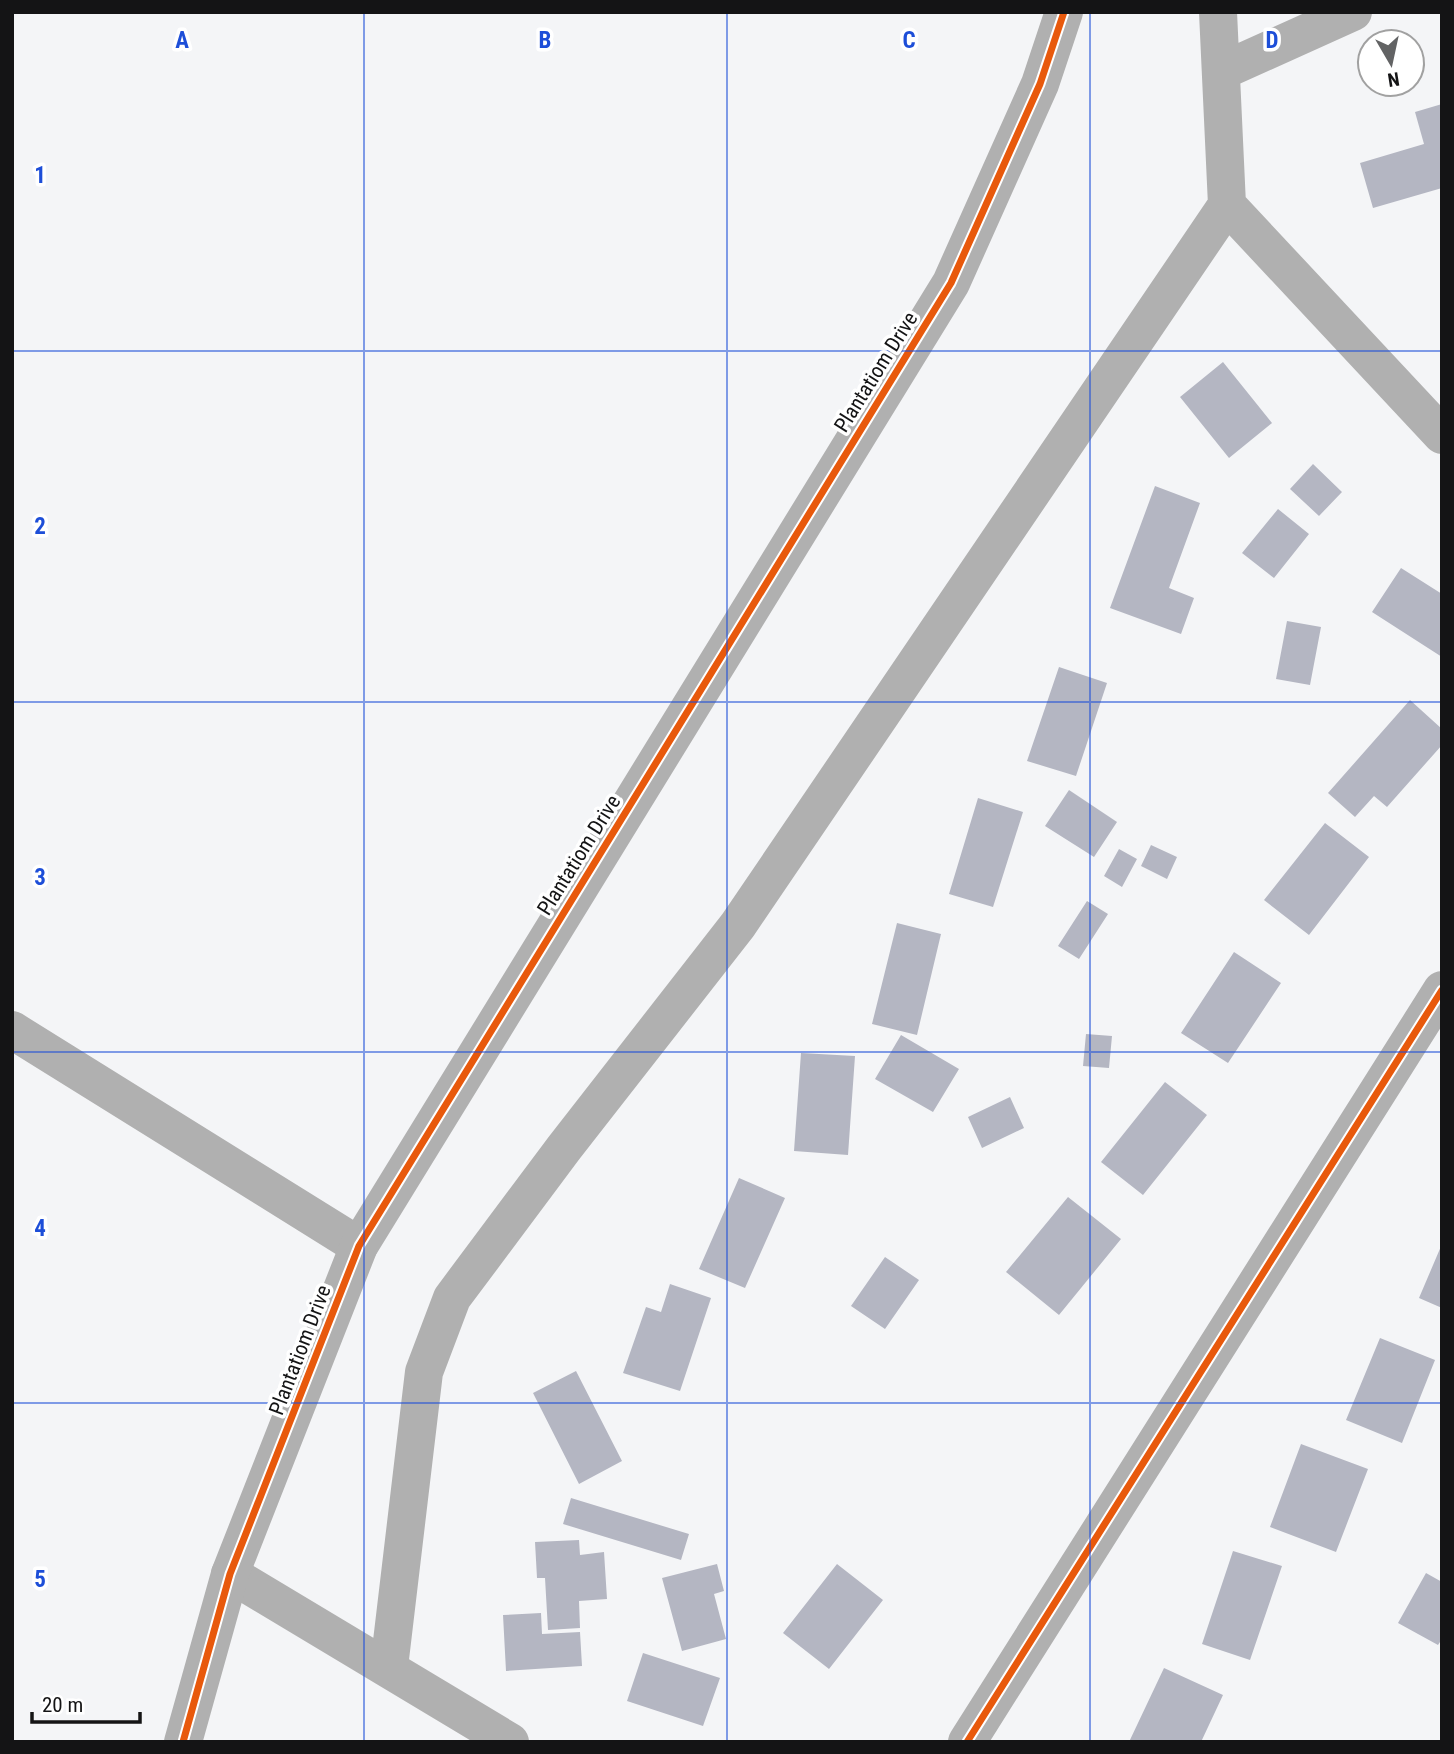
<svg xmlns="http://www.w3.org/2000/svg" width="1454" height="1754" font-family="'Roboto Condensed',sans-serif">
	<style>
		.building { fill: #b4b6c2 }
		.lines { fill: none; stroke-linecap: round; stroke-linejoin: round }
		.minor { stroke: #b0b0b0; stroke-width: 38 }
		.tertiary { stroke: #b0b0b0; stroke-width: 38 }
		.cycleway-casing { stroke: #fff; stroke-width: 11 }
		.cycleway { stroke: #e8590c; stroke-width: 7 }
		.grid { fill: none; stroke: #1d4ed8; stroke-width: 2; stroke-opacity: 0.55 }
		.labels { text-anchor: middle; dominant-baseline: central; stroke-width: 7; stroke-linejoin: round; paint-order: stroke }
		.street-label { font-size: 21px; fill: #141415; stroke: #fff }
		.grid-label { font-size: 23px; text-anchor: middle; font-weight: bold; fill: #1d4ed8; stroke: #fff; stroke-width: 7; stroke-linejoin: round; paint-order: stroke }
	</style>
	<rect width="100%" height="100%" fill="#f4f5f7"/>
	<path class="building" d="M1442,104V188L1373,208L1360,163L1424,144L1415,112Z
		M1223,362L1272,423L1229,458L1180,397Z
		M1313,464L1342,492L1319,516L1290,489Z
		M1155,486L1200,503L1169,588L1194,598L1181,634L1110,608Z
		M1278,509L1309,534L1274,578L1242,553Z
		M1401,568L1442,594V657L1372,612Z
		M1287,621L1321,627L1310,685L1276,679Z
		M1059,667L1107,683L1076,776L1027,761Z
		M1410,700L1442,729V745L1387,807L1374,796L1355,817L1328,793Z
		M1069,790L1117,822L1094,857L1045,826Z
		M978,798L1023,812L993,907L949,894Z
		M1325,823L1369,857L1309,935L1264,900Z
		M1151,845L1177,857L1167,879L1141,866Z
		M1119,849L1137,859L1122,887L1104,876Z
		M1087,901L1108,914L1079,959L1058,946Z
		M897,923L941,934L917,1035L872,1024Z
		M1234,952L1281,983L1228,1063L1181,1033Z
		M1086,1034L1112,1036L1109,1068L1083,1066Z
		M901,1035L959,1069L933,1112L875,1079Z
		M801,1053L855,1056L848,1155L794,1151Z
		M1165,1082L1207,1115L1143,1195L1101,1162Z
		M1010,1097L1024,1128L982,1148L968,1117Z
		M739,1178L785,1198L745,1288L699,1269Z
		M1068,1197L1121,1239L1059,1315L1006,1272Z
		M1442,1244V1308L1419,1298Z
		M885,1257L919,1280L885,1329L851,1306Z
		M670,1284L711,1298L680,1391L623,1373L646,1307L661,1312Z
		M1380,1338L1435,1360L1402,1443L1346,1420Z
		M576,1371L622,1461L579,1484L533,1393Z
		M1301,1444L1368,1469L1336,1552L1270,1527Z
		M571,1498L689,1534L681,1560L563,1524Z
		M579,1540L580,1555L604,1552L607,1599L579,1601L580,1628L548,1630L545,1578H537L535,1542Z
		M1233,1551L1282,1566L1250,1660L1202,1644Z
		M717,1564L724,1591L714,1594L726,1639L682,1651L662,1578Z
		M837,1564L883,1600L829,1669L783,1633Z
		M1426,1573L1442,1582V1639L1438,1645L1398,1623Z
		M541,1613L542,1634L580,1632L582,1666L506,1671L503,1615Z
		M643,1653L720,1678L703,1726L627,1701Z
		M1164,1668L1223,1695L1201,1742H1129Z"/>
	<g class="lines">
		<path class="minor" d="M1222,71L1353,12
			M1227,205L1442,435
			M12,1030L359,1246
			M230,1574L510,1742
			M389,1667L424,1372L452,1298L564,1148L738,925L1227,205L1218,12
			M967,1742L1442,990"/>
		<path class="tertiary" d="M183,1742L230,1574L359,1246L951,283L1040,84L1064,12"/>
		<defs>
			<path id="cycleway" d="M183,1742L230,1574L359,1246L951,283L1040,84L1064,12
				M967,1742L1442,990"/>
		</defs>
		<use href="#cycleway" class="cycleway-casing"/>
		<use href="#cycleway" class="cycleway"/>
	</g>
	<path class="grid" d="M364,12V1742M727,12V1742M1090,12V1742M12,351H1442M12,702H1442M12,1052H1442M12,1403H1442"/>
	<g class="labels">
		<g class="street-label">
			<text transform="translate(876 372) rotate(-58)">Plantatiom Drive</text>
			<text transform="translate(579 855) rotate(-58)">Plantatiom Drive</text>
			<text transform="translate(300 1350) rotate(-69)">Plantatiom Drive</text>
		</g>
	</g>
	<g class="grid-label">
		<text x="182" y="48">A</text>
		<text x="545" y="48">B</text>
		<text x="909" y="48">C</text>
		<text x="1272" y="48">D</text>
		<text x="40" y="183">1</text>
		<text x="40" y="534">2</text>
		<text x="40" y="885">3</text>
		<text x="40" y="1236">4</text>
		<text x="40" y="1587">5</text>
	</g>
	<rect width="1454" height="1754" fill="none" stroke="#141415" stroke-width="28"/>
	<g transform="translate(1391 63) rotate(171)"><circle r="33" fill="#ffffff" stroke="#a1a1a1" stroke-width="2"/>
	<path d="M0-5L12 26L0 18L-12 26Z" fill="#626364"/>
	<text y="-10" font-size="19" font-weight="bold" text-anchor="middle" fill="#141415">N</text>
	</g>
	<path d="M32 1712v10h108v-10" fill="none" stroke="#141415" stroke-width="3.5"/>
	<text x="42" y="1712" font-size="21" fill="#141415" stroke="#ffffff" stroke-width="5" paint-order="stroke">20 m</text>
</svg>
